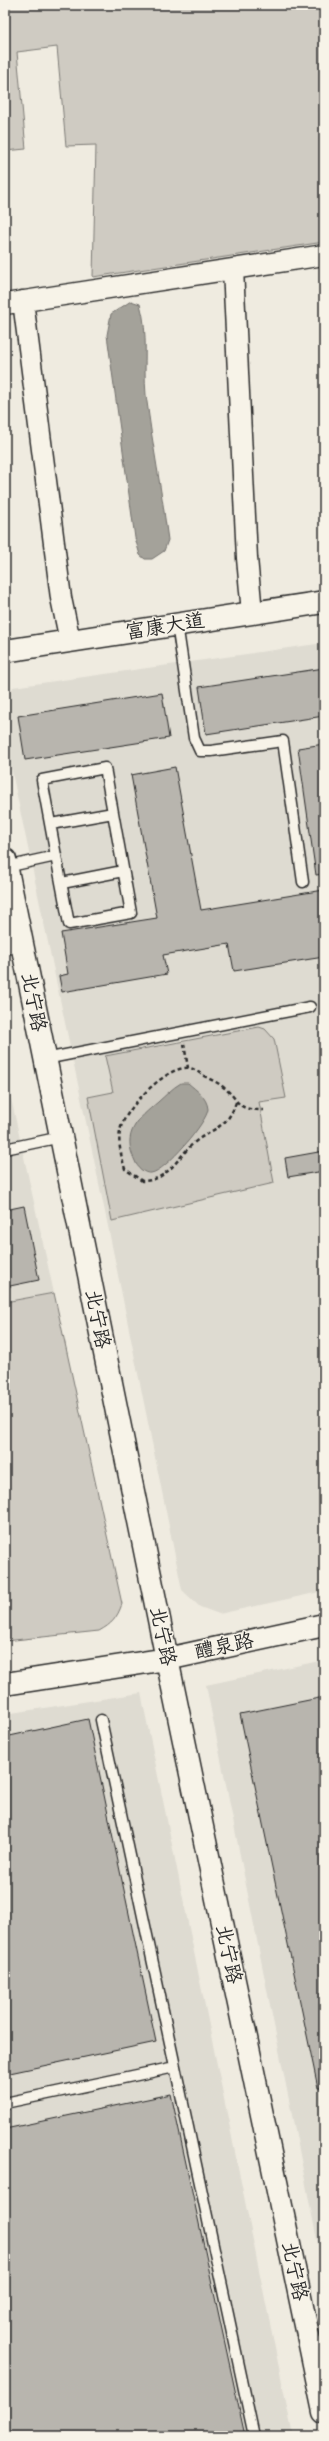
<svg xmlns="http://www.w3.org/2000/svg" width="329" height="2441" font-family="Caveat,'LXGW WenKai TC',sans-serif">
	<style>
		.built { fill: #dedbd1 }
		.green { fill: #cfcbc2; stroke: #7d7b76 }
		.water { fill: #a4a29a; stroke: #74726e }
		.building { fill: #b8b5ae; stroke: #2b2b2b }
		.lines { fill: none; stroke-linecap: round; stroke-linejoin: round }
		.lane-casing { stroke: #2b2b2b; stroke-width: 13 }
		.street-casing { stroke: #2b2b2b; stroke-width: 23 }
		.secondary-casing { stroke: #2b2b2b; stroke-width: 25 }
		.path { stroke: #2b2b2b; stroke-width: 2.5; stroke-dasharray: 4 3; stroke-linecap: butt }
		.lane { stroke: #f7f3e8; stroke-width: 10 }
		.street { stroke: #f7f3e8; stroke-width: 20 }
		.secondary { stroke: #f7f3e8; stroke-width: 22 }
		.labels { text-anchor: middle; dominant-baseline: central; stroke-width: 3; stroke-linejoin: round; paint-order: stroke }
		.street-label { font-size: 20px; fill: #2b2b2b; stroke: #f7f3e8 }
	</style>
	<rect width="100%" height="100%" fill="#efebe0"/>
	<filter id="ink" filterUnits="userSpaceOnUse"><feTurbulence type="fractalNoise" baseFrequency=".025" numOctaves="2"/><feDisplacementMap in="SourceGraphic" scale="8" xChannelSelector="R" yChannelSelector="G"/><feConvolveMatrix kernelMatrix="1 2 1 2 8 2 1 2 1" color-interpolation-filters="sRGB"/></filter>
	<g filter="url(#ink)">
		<path class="built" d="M324,643V1591L219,1614L200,1607L182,1590L108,1226L5,739V705L13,687Z
			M5,1071L54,1293L5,1302Z
			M324,1660V2275L206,1685Z
			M141,1693L293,2436H5V1714Z"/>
		<path class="green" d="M5,5H324V242L93,277L96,145L66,146L57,47L17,52L26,149L5,151Z
			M259,1027L265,1029L274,1039L286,1098L259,1102L274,1183L112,1221L88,1097L113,1092L105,1056Z
			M54,1293L122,1604C117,1618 112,1624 99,1631L5,1641V1302Z"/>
		<path class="water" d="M131,301L140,304C149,334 143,364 146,395C152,443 162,491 168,540L164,551L152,559H145L140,555L135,538L107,335L111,314Z
			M181,1083H188C196,1090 207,1097 208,1109C208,1121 165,1172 151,1173C144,1174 137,1167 135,1161C121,1133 138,1119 158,1102C165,1096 172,1088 181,1083Z"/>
		<path class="building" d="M324,668V716L206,734L199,687Z
			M162,693L169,738L25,760L18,716Z
			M324,744V874L316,875L298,748Z
			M175,767L201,910L324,890V957L234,971L229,944L163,955L167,974L62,992L59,976L68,974L61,933L157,918L131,775Z
			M324,1151V1171L288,1177L285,1158Z
			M24,1206L39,1280L5,1287V1210Z
			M324,1697V2088H318L240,1714Z
			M88,1719L156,2042L5,2074V1737Z
			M171,2094L245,2436H5V2129Z"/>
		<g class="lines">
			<defs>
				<path id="lane" d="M177,624L194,738L200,751H211L283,741L303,882
					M51,824L113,813
					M6,867L56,856L42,780L105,768L131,913L69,924L56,856
					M62,883L123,871
					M45,1059L310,1007
					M5,1149L61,1137
					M101,1720L254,2436
					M5,2103L175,2067"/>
				<path id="street" d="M233,269L247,558L252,613
					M23,301L61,598L70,641
					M5,304L324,255
					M5,944L21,941"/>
				<path id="secondary" d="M5,651L324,602
					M5,860L167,1659L324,2412
					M5,1684L167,1659L324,1625"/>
			</defs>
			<use href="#lane" class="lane-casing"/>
			<use href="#street" class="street-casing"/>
			<use href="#secondary" class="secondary-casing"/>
			<path class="path" d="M184,1044L188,1068
				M236,1102C228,1128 214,1127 195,1142C177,1157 169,1181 142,1181L125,1169C121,1155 117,1141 121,1127C127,1107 168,1064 190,1068C197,1070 200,1074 206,1077C211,1080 217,1082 222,1086C242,1101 233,1110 264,1110"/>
			<use href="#lane" class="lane"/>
			<use href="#street" class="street"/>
			<use href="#secondary" class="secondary"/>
		</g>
	</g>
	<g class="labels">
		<g class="street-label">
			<text transform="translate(165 626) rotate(-9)">富康大道</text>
			<text transform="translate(34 1002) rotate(79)">北宁路</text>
			<text transform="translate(98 1319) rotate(79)">北宁路</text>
			<text transform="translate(163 1636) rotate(78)">北宁路</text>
			<text transform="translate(224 1646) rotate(-12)">醴泉路</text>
			<text transform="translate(229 1954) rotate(78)">北宁路</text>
			<text transform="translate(295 2271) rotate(78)">北宁路</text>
		</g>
	</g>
	<rect width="329" height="2441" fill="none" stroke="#f7f3e8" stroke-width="20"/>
	<rect x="10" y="10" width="309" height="2421" fill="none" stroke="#2b2b2b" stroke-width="1.5" filter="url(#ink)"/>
</svg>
